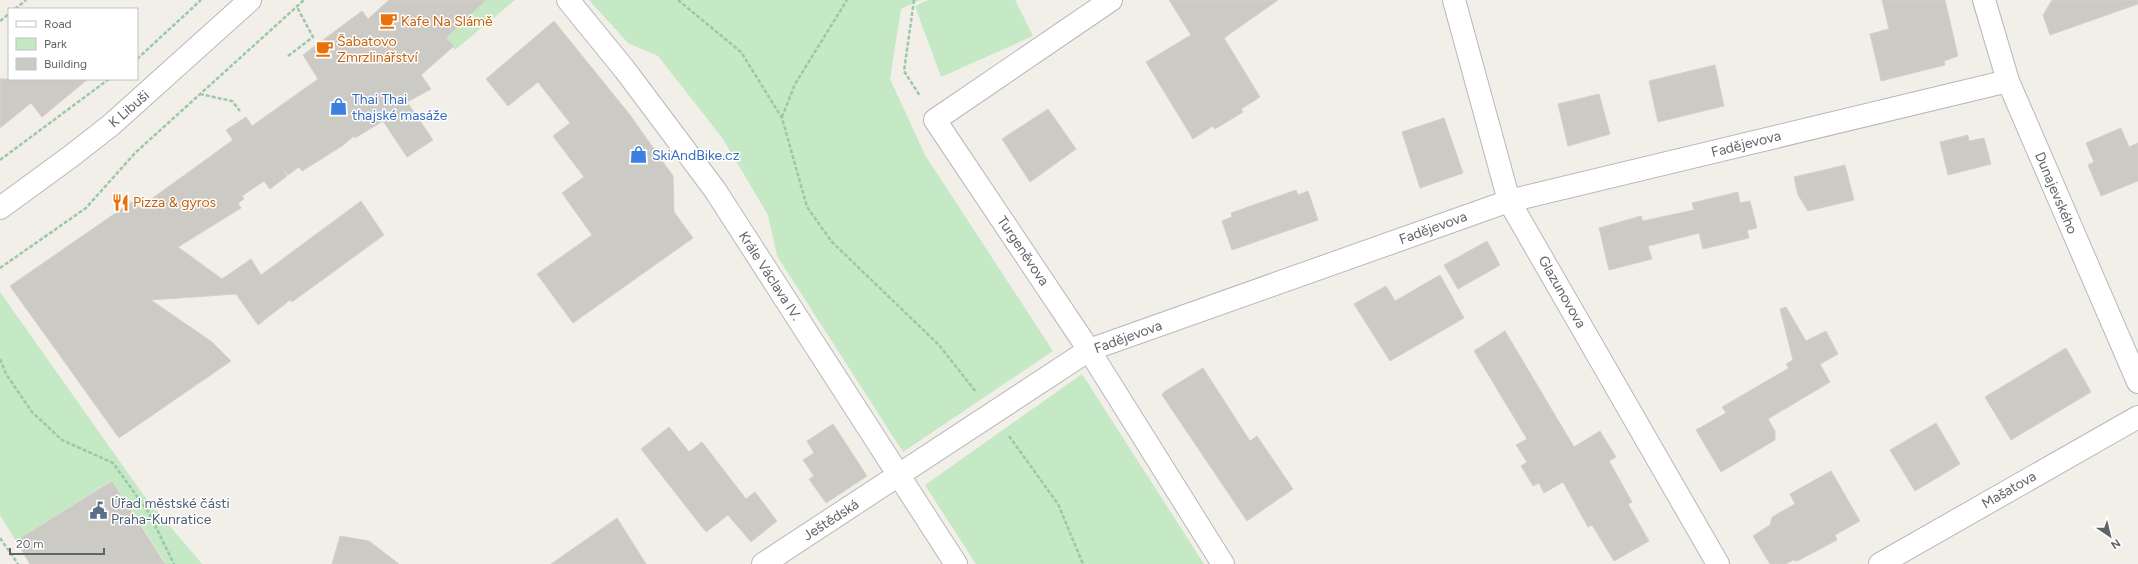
<svg xmlns="http://www.w3.org/2000/svg" width="2138" height="564" font-family="Figtree,sans-serif">
	<style>
		.green { fill: #c5e8c5 }
		.building { fill: #cccac5; stroke: #d6d1c6 }
		.lines { fill: none; stroke-linecap: round; stroke-linejoin: round }
		.minor-casing { stroke: #b5b8bc; stroke-width: 24 }
		.path { stroke: #9cc7a9; stroke-width: 2.5; stroke-dasharray: 4 2; stroke-linecap: butt }
		.minor { stroke: #fff; stroke-width: 22 }
		.labels { text-anchor: middle; dominant-baseline: central; stroke-width: 3; stroke-linejoin: round; paint-order: stroke }
		.food-label { font-size: 14px; fill: #c56008; stroke: #fff; text-anchor: start }
		.shop-label { font-size: 14px; fill: #366cbe; stroke: #fff; text-anchor: start }
		.street-label { font-size: 14px; fill: #5f6368; stroke: #fff }
		.service-label { font-size: 14px; fill: #4e5e75; stroke: #fff; text-anchor: start }
	</style>
	<rect width="100%" height="100%" fill="#f1efe8"/>
	<path class="green" d="M410,0H515L455,50Z
		M589,0H920L901,9L890,79L925,155L1053,351L903,452L777,256L768,215L723,139L658,56L628,43Z
		M928,0H1015L1033,36L941,77L915,6Z
		M0,292L142,493L202,564H163L165,562L112,480L16,541L0,515Z
		M1082,374L1204,564H976L925,485Z"/>
	<path class="building" d="M389,0H486L446,38L454,46L421,75L431,89L407,102L433,140L407,157L383,121L355,138L354,136L342,146L302,171L299,167L288,175L283,168L287,176L270,189L264,181L242,196L244,199L238,203L241,208L178,247L222,279L251,259L261,275L361,201L384,235L292,302L290,300L258,325L236,294L151,300L212,342L231,361L119,438L10,286L133,201L139,208L233,140L226,130L246,117L252,126L318,79L303,55L362,11L368,19Z
		M1169,0H1278L1224,38L1260,97L1241,109L1243,112L1215,129L1213,126L1193,139L1146,62L1191,35Z
		M1882,0H1945L1958,56L1944,61L1945,65L1881,81L1870,34L1889,29Z
		M2052,0H2138V4L2050,35L2043,15Z
		M554,21L630,115L673,176L674,212L693,238L573,323L537,274L592,235L562,193L584,177L553,136L570,123L538,82L508,106L486,79Z
		M1715,65L1724,106L1658,122L1649,81Z
		M0,79H88L42,117L31,103L0,128Z
		M1599,94L1610,134L1568,146L1558,104Z
		M1048,109L1076,149L1030,182L1002,139Z
		M1444,118L1463,173L1420,188L1402,132Z
		M2121,128L2129,147L2138,143V181L2101,196L2088,165L2094,162L2086,143Z
		M1968,135L1969,141L1984,138L1991,164L1948,175L1940,142Z
		M1845,165L1854,200L1808,211L1798,195L1794,177Z
		M1296,190L1298,195L1308,191L1318,220L1232,250L1222,221L1232,217L1231,213Z
		M1738,192L1740,203L1750,201L1757,228L1747,230L1749,238L1703,249L1699,233L1648,246L1652,259L1609,270L1599,228L1641,216L1643,221L1694,210L1692,203Z
		M1487,241L1500,265L1458,289L1444,265Z
		M1440,275L1464,318L1390,361L1354,304L1386,286L1395,301Z
		M1786,307L1806,341L1826,331L1838,354L1820,364L1830,382L1768,419L1775,431V440L1721,472L1696,430L1726,413L1722,407L1789,368L1786,364L1793,360L1780,309Z
		M1505,331L1574,447L1600,431L1616,457L1609,461L1632,502L1628,504L1649,541L1614,561L1592,525L1588,527L1563,482L1544,493L1539,483L1533,486L1521,466L1527,462L1516,445L1527,439L1474,351Z
		M2066,348L2091,392L2011,440L1985,397Z
		M1203,368L1250,441L1257,436L1293,489L1247,521L1162,395L1164,392Z
		M1936,423L1960,464L1915,491L1890,450Z
		M833,424L867,476L826,503L809,479L814,476L803,460L814,453L807,441Z
		M669,427L689,452L702,442L746,499L755,492L777,521L751,542L728,515L706,532L641,449Z
		M1831,471L1860,521L1835,535L1837,540L1797,561L1793,560L1786,564H1770L1753,536L1770,525L1772,517L1795,504L1790,494Z
		M112,481L165,564H30L16,541Z
		M617,518L646,564H551Z
		M340,536L369,541L399,564H332Z"/>
	<g class="lines">
		<defs>
			<path id="minor" d="M568,0L625,70L715,190L956,564
				M1111,0L935,120L1089,350L1223,564
				M1454,0L1509,201L1718,564
				M1984,0L2008,81L2138,382
				M0,208L70,157L111,125L250,0
				M763,564L1089,350L1509,201L2008,81
				M1880,564L2138,417"/>
		</defs>
		<use href="#minor" class="minor-casing"/>
		<path class="path" d="M678,0L741,52L782,118L807,207L832,242L939,345L976,392
			M914,0L904,71L920,96
			M15,9L26,0
			M0,21L9,14
			M288,56L313,37L297,7
			M137,59L201,0
			M200,94L232,101L240,111
			M782,117L795,84L847,0
			M0,160L109,79
			M0,268L86,208L135,153L304,0
			M0,359L6,374L32,412L62,440L113,463L149,513L174,564
			M1009,436L1058,504L1083,564
			M0,538L18,564"/>
		<use href="#minor" class="minor"/>
	</g>
	<defs>
		<symbol id="cafe-bare" viewBox="-9 -9 18 18"><path d="M-5.5-4.5H6V0H3Q3 3.5 0 3.5H-2.5Q-5.5 3.5-5.5 0ZM3-3.2v2h1.7v-2ZM-6 4.5H4V6H-6Z" fill="#e8710a" stroke="#fff" stroke-width="2.5" paint-order="stroke"/></symbol>
		<symbol id="shop-bare" viewBox="-9 -9 18 18"><path d="M-5-2.5h2.3a2.7 3.5 0 0 1 5.4 0H5L5.5 6h-11ZM-1.5-2.5h3a1.5 2.3 0 0 0-3 0Z" fill="#3f7fe0" stroke="#fff" stroke-width="2.5" paint-order="stroke"/></symbol>
		<symbol id="restaurant-bare" viewBox="-9 -9 18 18"><path d="M-5-6h1v4h1v-4h1v4h1v-4h1v5L-1.5 .5V6h-2V.5L-5-1ZM5-6V6H3V1.5H1.5Q1.5-4 5-6Z" fill="#e8710a" stroke="#fff" stroke-width="2.5" paint-order="stroke"/></symbol>
		<symbol id="civic-bare" viewBox="-9 -9 18 18"><path d="M-.6-6.5H3V-4.5H.6V-3L4-1V1h2V6H-6V1h2V-1L-.6-3ZM-1.2 2.5V6h2.4V2.5Z" fill="#5c6f8a" stroke="#fff" stroke-width="2.5" paint-order="stroke"/></symbol>
	</defs>
	<g fill-rule="evenodd">
		<use href="#cafe-bare" x="376" y="8" width="25" height="25"/>
		<use href="#cafe-bare" x="312" y="36" width="25" height="25"/>
		<use href="#shop-bare" x="326" y="94" width="25" height="25"/>
		<use href="#shop-bare" x="626" y="142" width="25" height="25"/>
		<use href="#restaurant-bare" x="108" y="190" width="25" height="25"/>
		<use href="#civic-bare" x="86" y="498" width="25" height="25"/>
	</g>
	<g class="labels">
		<g class="food-label">
			<text x="401" y="21">Kafe Na Slámě</text>
			<text x="337" y="41">Šabatovo<tspan x="337" dy="16">Zmrzlinářství</tspan></text>
			<text x="133" y="202">Pizza &amp; gyros</text>
		</g>
		<g class="shop-label">
			<text x="352" y="99">Thai Thai<tspan x="352" dy="16">thajské masáže</tspan></text>
			<text x="652" y="155">SkiAndBike.cz</text>
		</g>
		<g class="street-label">
			<text transform="translate(129 109) rotate(-41)">K Libuši</text>
			<text transform="translate(1746 144) rotate(-14)">Fadějevova</text>
			<text transform="translate(2056 193) rotate(67)">Dunajevského</text>
			<text transform="translate(1433 228) rotate(-20)">Fadějevova</text>
			<text transform="translate(1023 251) rotate(56)">Turgeněvova</text>
			<text transform="translate(770 276) rotate(57)">Krále Václava IV.</text>
			<text transform="translate(1562 292) rotate(60)">Glazunovova</text>
			<text transform="translate(1128 337) rotate(-20)">Fadějevova</text>
			<text transform="translate(2009 490) rotate(-30)">Mašatova</text>
			<text transform="translate(831 520) rotate(-33)">Ještědská</text>
		</g>
		<g class="service-label">
			<text x="111" y="503">Úřad městské části<tspan x="111" dy="16">Praha-Kunratice</tspan></text>
		</g>
	</g>
	<rect x="8" y="8" width="130" height="72" fill="#ffffff" stroke="#bfc1c3"/>
	<rect x="16" y="21" width="20" height="6" fill="#ffffff" stroke="#bfc1c3"/>
	<text x="44" y="28" font-size="12" fill="#5f6368">Road</text>
	<rect x="16" y="38" width="20" height="12" fill="#c5e8c5" stroke="#bfc1c3"/>
	<text x="44" y="48" font-size="12" fill="#5f6368">Park</text>
	<rect x="16" y="58" width="20" height="12" fill="#cccac5" stroke="#bfc1c3"/>
	<text x="44" y="68" font-size="12" fill="#5f6368">Building</text>
	<g transform="translate(2110 536) rotate(145)" stroke="#ffffff" stroke-width="3" paint-order="stroke">
	<path d="M0-3L7 15L0 10L-7 15Z" fill="#5f6368"/>
	<text y="-6" font-size="11" font-weight="bold" text-anchor="middle" fill="#5f6368">N</text>
	</g>
	<path d="M10 548v6h94v-6" fill="none" stroke="#5f6368" stroke-width="2"/>
	<text x="16" y="548" font-size="12" fill="#5f6368" stroke="#ffffff" stroke-width="3" paint-order="stroke">20 m</text>
</svg>
